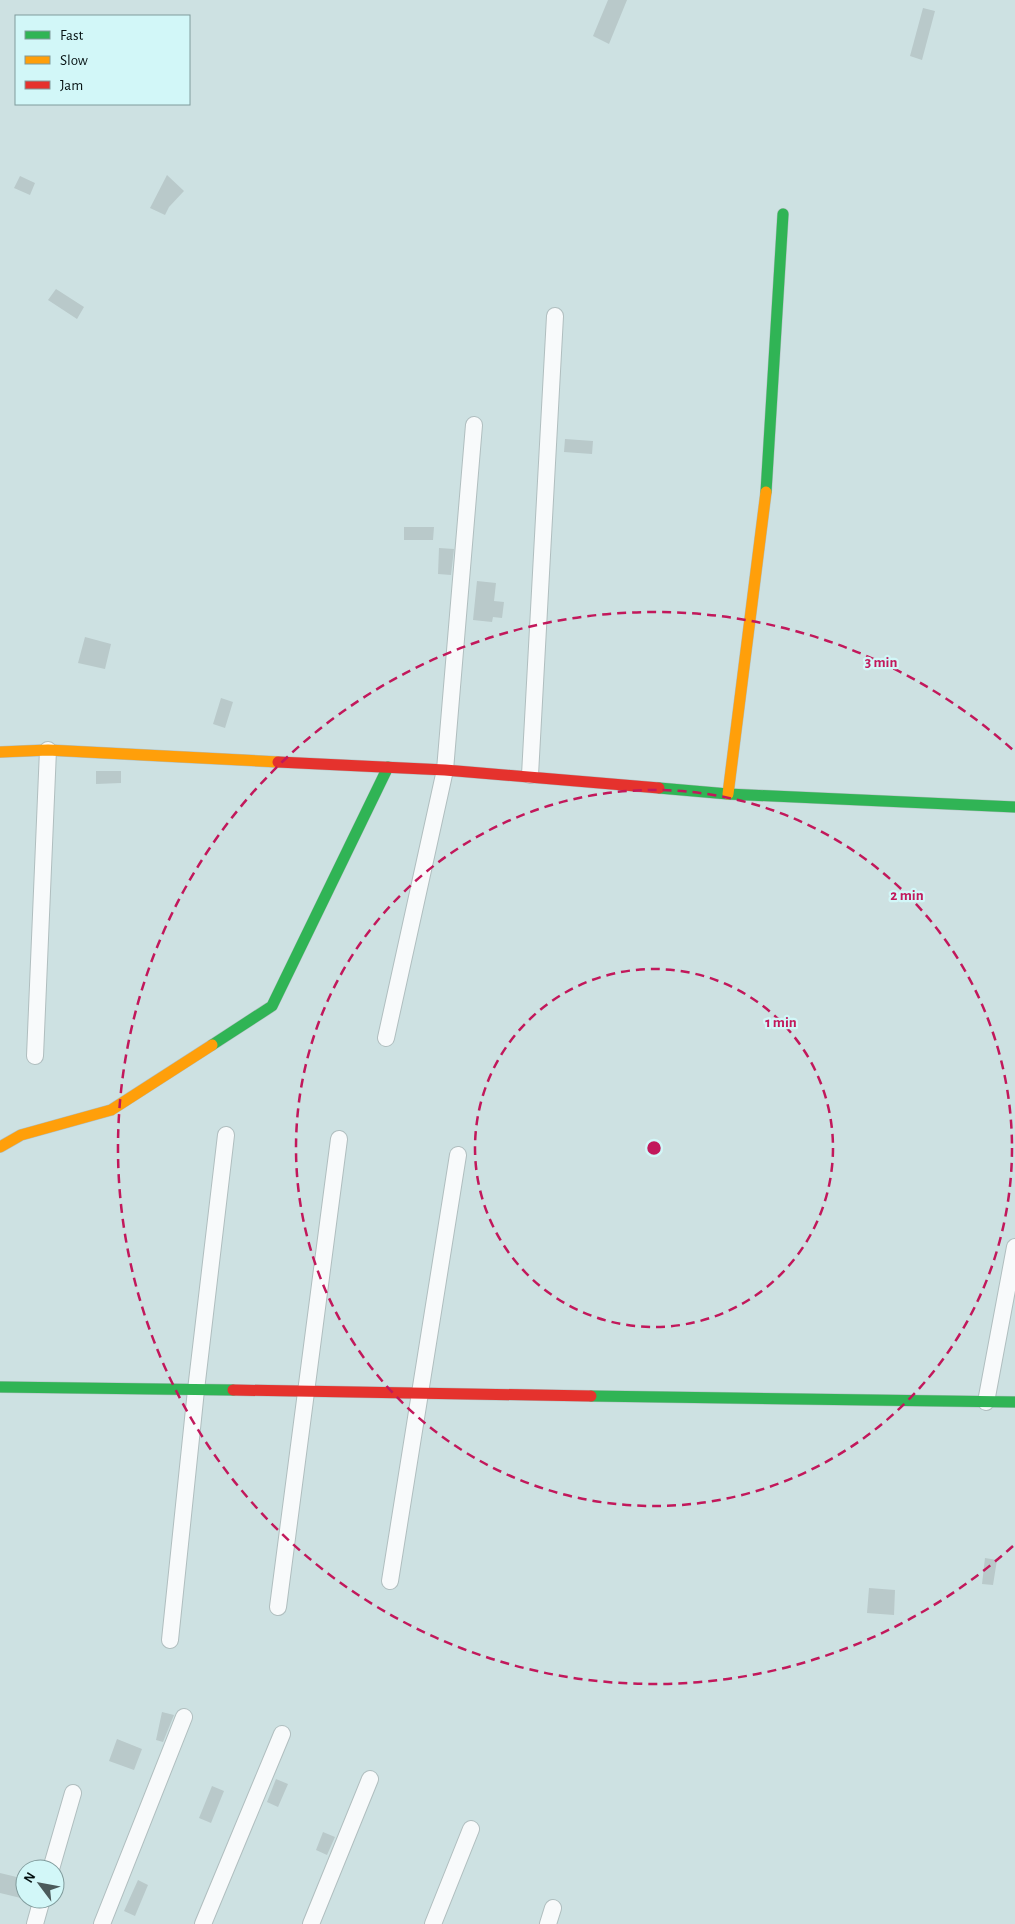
<svg xmlns="http://www.w3.org/2000/svg" width="1015" height="1924" font-family="'Alegreya Sans',sans-serif">
	<style>
		.building { fill: #b9c9ca }
		.lines { fill: none; stroke-linecap: round; stroke-linejoin: round }
		.street-casing { stroke: #b0bebf; stroke-width: 18 }
		.fast-casing { stroke: #b0bebf; stroke-width: 12 }
		.slow-casing { stroke: #b0bebf; stroke-width: 12 }
		.jam-casing { stroke: #b0bebf; stroke-width: 12 }
		.street { stroke: #f8fafb; stroke-width: 16 }
		.fast { stroke: #30b455; stroke-width: 11 }
		.slow { stroke: #ff9f0a; stroke-width: 11 }
		.jam { stroke: #e5322d; stroke-width: 11 }
		.ring { fill: none; stroke: #c2185b; stroke-width: 2.5; stroke-dasharray: 9 6 }
		.centre { fill: #c2185b; stroke: #d2f7f8; stroke-width: 2.5 }
		.ring-label { font-size: 15px; text-anchor: middle; font-weight: bold; fill: #c2185b; stroke: #d2f7f8; stroke-width: 4.5; stroke-linejoin: round; paint-order: stroke }
	</style>
	<rect width="100%" height="100%" fill="#cde1e2"/>
	<path class="building" d="M608,0H627L609,44L593,36Z
		M923,8L935,11L922,60L910,56Z
		M167,175L184,191L169,207L165,215L150,208Z
		M20,176L35,183L30,195L14,188Z
		M56,289L84,307L77,319L48,300Z
		M565,439L593,441L592,454L564,452Z
		M404,527H434L433,540H404Z
		M439,548L454,549L451,575L438,574Z
		M477,581L496,583L494,601L504,602L502,618L493,617L492,622L473,620Z
		M85,637L111,644L105,669L78,663Z
		M221,698L233,702L225,728L213,724Z
		M96,771H121V783L96,784Z
		M985,1558L997,1560L993,1585L982,1584Z
		M869,1588L895,1590L894,1615L867,1613Z
		M162,1712L174,1715L163,1742L156,1740Z
		M117,1739L142,1749L134,1770L109,1761Z
		M276,1779L288,1784L278,1807L267,1802Z
		M212,1786L224,1791L211,1823L199,1818Z
		M323,1832L335,1837L327,1855L316,1850Z
		M0,1873L25,1879V1899L0,1893Z
		M138,1880L148,1885L135,1916L124,1911Z"/>
	<g class="lines">
		<defs>
			<path id="street" d="M530,775L555,316
				M386,1038L445,770L474,425
				M35,1056L48,750
				M986,1402L1015,1247
				M390,1581L458,1155
				M278,1607L339,1139
				M170,1640L196,1390L226,1135
				M51,1869L73,1793
				M35,1924L42,1899
				M102,1924L184,1717
				M203,1924L282,1734
				M311,1924L370,1779
				M433,1924L471,1829
				M548,1924L553,1908"/>
			<path id="fast" d="M766,492L783,214
				M659,788L728,794L1015,807
				M212,1045L272,1006L388,767
				M0,1387L233,1390
				M591,1396L1015,1402"/>
			<path id="slow" d="M0,752L48,750L278,762
				M728,794L766,492
				M0,1147L21,1135L111,1110L212,1045"/>
			<path id="jam" d="M278,762L445,770L659,788
				M233,1390L591,1396"/>
		</defs>
		<use href="#street" class="street-casing"/>
		<use href="#fast" class="fast-casing"/>
		<use href="#slow" class="slow-casing"/>
		<use href="#jam" class="jam-casing"/>
		<use href="#street" class="street"/>
		<use href="#fast" class="fast"/>
		<use href="#slow" class="slow"/>
		<use href="#jam" class="jam"/>
	</g>
	<g class="ring">
		<circle cx="654" cy="1148" r="179"/>
		<circle cx="654" cy="1148" r="358"/>
		<path d="M1013 1546A536 536 0 1 1 1013 750"/>
	</g>
	<circle cx="654" cy="1148" r="8" class="centre"/>
	<g class="ring-label">
		<text x="881" y="667">3 min</text>
		<text x="907" y="900">2 min</text>
		<text x="781" y="1027">1 min</text>
	</g>
	<rect x="15" y="15" width="175" height="90" fill="#d2f7f8" stroke="#809b9c"/>
	<rect x="25" y="31" width="25" height="8" fill="#30b455" stroke="#809b9c"/>
	<text x="60" y="40" font-size="15" fill="#051112">Fast</text>
	<rect x="25" y="56" width="25" height="8" fill="#ff9f0a" stroke="#809b9c"/>
	<text x="60" y="65" font-size="15" fill="#051112">Slow</text>
	<rect x="25" y="81" width="25" height="8" fill="#e5322d" stroke="#809b9c"/>
	<text x="60" y="90" font-size="15" fill="#051112">Jam</text>
	<g transform="translate(40 1884) rotate(302)"><circle r="24" fill="#d2f7f8" stroke="#809b9c"/>
	<path d="M0-4L9 19L0 12L-9 19Z" fill="#4b5a5b"/>
	<text y="-8" font-size="14" font-weight="bold" text-anchor="middle" fill="#051112">N</text>
	</g>
</svg>
